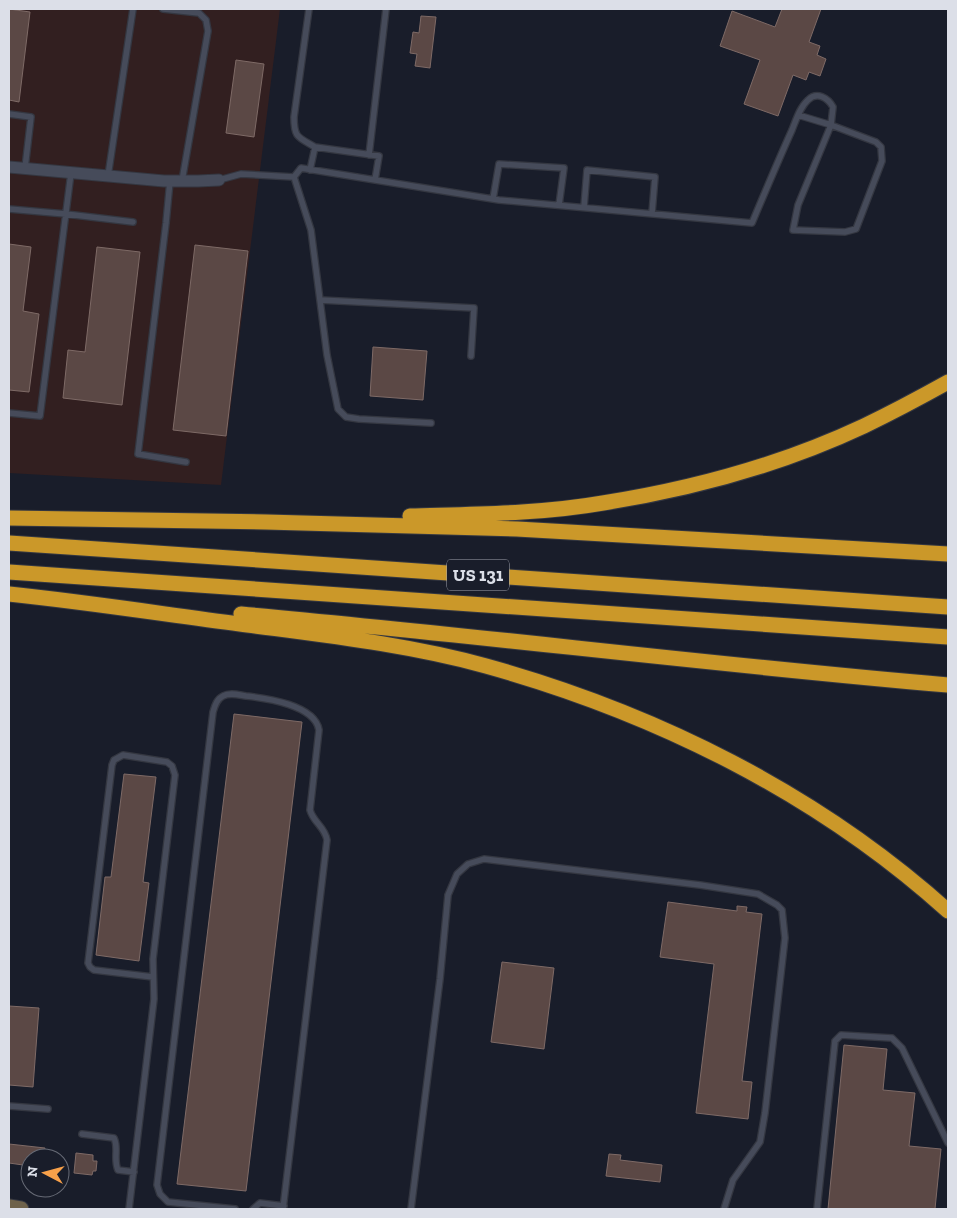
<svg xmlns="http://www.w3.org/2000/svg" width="957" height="1218" font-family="'Zilla Slab',serif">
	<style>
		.industrial { fill: #321f20 }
		.building { fill: #5b4845; stroke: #7e6a66 }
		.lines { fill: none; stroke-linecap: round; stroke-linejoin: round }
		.lane-casing { stroke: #343741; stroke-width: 8 }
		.street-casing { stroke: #343741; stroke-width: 13 }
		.secondary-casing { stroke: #343741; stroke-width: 17 }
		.highway-casing { stroke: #343741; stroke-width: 17 }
		.lane { stroke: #464b5a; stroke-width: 5.5 }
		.street { stroke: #464b5a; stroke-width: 11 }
		.secondary { stroke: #6e624b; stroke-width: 15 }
		.highway { stroke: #cb9829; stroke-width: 15 }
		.labels { text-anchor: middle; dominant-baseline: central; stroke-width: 4; stroke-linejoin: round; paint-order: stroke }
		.shield { fill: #191d2a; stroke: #a2a5af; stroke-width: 1 }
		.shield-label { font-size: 18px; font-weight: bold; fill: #dcdfe8 }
	</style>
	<rect width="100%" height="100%" fill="#191d2a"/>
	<path class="industrial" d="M9,9H280L221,485L9,473Z"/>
	<path class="building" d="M9,9L30,12L19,102L9,100Z
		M782,9H821L809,42L820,46L817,55L826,59L820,76L809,72L806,80L793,75L778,116L744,104L760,60L720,46L732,11L775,27Z
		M421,16L436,17L430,68L415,66L417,54L410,53L413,32L419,33Z
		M236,60L264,64L254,137L226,133Z
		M9,244L31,247L23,311L39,314L29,392L9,390Z
		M195,245L248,251L226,436L173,430Z
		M97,247L140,252L122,405L63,398L68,350L85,352Z
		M373,347L427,351L423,400L370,396Z
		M234,714L302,722L246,1191L177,1184Z
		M124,774L156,777L143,882L149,883L139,961L96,955L105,877H111Z
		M668,902L737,911V906L747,907L746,912L762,914L742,1081L752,1082L748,1119L696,1113L714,964L660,957Z
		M502,962L554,968L544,1049L491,1042Z
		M9,1006L39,1008L33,1087L9,1085Z
		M844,1045L887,1049L883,1090L915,1093L909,1146L941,1149L935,1209H828Z
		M9,1144L45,1148L43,1158H30V1166L9,1163Z
		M76,1153L93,1155V1161H97L96,1171H93L92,1175L74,1173Z
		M609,1154L621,1155L620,1160L662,1165L660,1182L606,1176Z"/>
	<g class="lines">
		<defs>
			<path id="lane" d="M163,9L199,13L206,20L208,31L182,181
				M309,9L294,117C294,138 298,137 315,147
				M9,114L31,117L25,168
				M369,155L386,9
				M310,170L315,147L379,156L375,180
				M108,176L133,9
				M294,177L301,168L499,200L752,223C765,192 778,161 792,130C796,120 800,107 808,100C817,91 828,98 833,107L831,125L876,142L881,147L882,161L856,229L845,232L793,230L798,205L831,125L798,115
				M219,180L241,174L294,177L311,230L327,355L338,409L346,417L359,419L431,423
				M170,181L166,223L138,454L186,462
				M493,199L499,164L564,168L559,205
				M584,207L587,170L655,177L652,213
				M9,209L66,214L133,222
				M320,300L474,308L471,356
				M9,413L40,416L71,173
				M9,1106L48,1109
				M82,1134L114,1138C119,1148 113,1159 118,1170L134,1172
				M129,1209L154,999L153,959L175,775L172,766L167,762L123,755L114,760L112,765L88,963L90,967L94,970L153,977
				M235,1209L168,1202L160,1194L157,1185L213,712C215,705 217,699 223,696C230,692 239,695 246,696C266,698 315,705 319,730L310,810C313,822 325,827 327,840L283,1209
				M253,1209L260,1203L284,1206
				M411,1209L440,979L448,895L457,874L468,864L484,859L700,885L758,894L777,905L782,910L785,938L765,1113L760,1142L733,1180L724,1209
				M817,1209L835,1041L841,1035L892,1038L902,1048L948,1143"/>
			<path id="street" d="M9,167L164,181H198L219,180"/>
			<path id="secondary" d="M9,1207L21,1209"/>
			<path id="highway" d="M410,516C475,514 540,514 603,503C692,489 783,464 864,426C893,412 921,397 948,382
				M9,518L266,522L517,529L948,554
				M9,543L948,607
				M9,572L948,637
				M9,594C86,602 163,614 240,624C322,635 406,644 486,666C655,713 817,793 948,911
				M241,614C477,635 712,665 948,685"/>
		</defs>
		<use href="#lane" class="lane-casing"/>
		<use href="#street" class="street-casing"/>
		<use href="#secondary" class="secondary-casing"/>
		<use href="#highway" class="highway-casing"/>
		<use href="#lane" class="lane"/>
		<use href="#street" class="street"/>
		<use href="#secondary" class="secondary"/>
		<use href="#highway" class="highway"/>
	</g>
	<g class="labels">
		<rect class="shield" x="447" y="559.5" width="62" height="31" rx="4"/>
		<g class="shield-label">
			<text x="478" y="575">US 131</text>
		</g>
	</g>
	<rect width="957" height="1218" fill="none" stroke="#dcdfe8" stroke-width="20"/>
	<g transform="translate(45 1173) rotate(276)"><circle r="24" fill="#191d2a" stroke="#676b76"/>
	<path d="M0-4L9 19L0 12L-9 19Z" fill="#f8a14a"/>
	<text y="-8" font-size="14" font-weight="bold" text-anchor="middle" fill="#dcdfe8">N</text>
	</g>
</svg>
